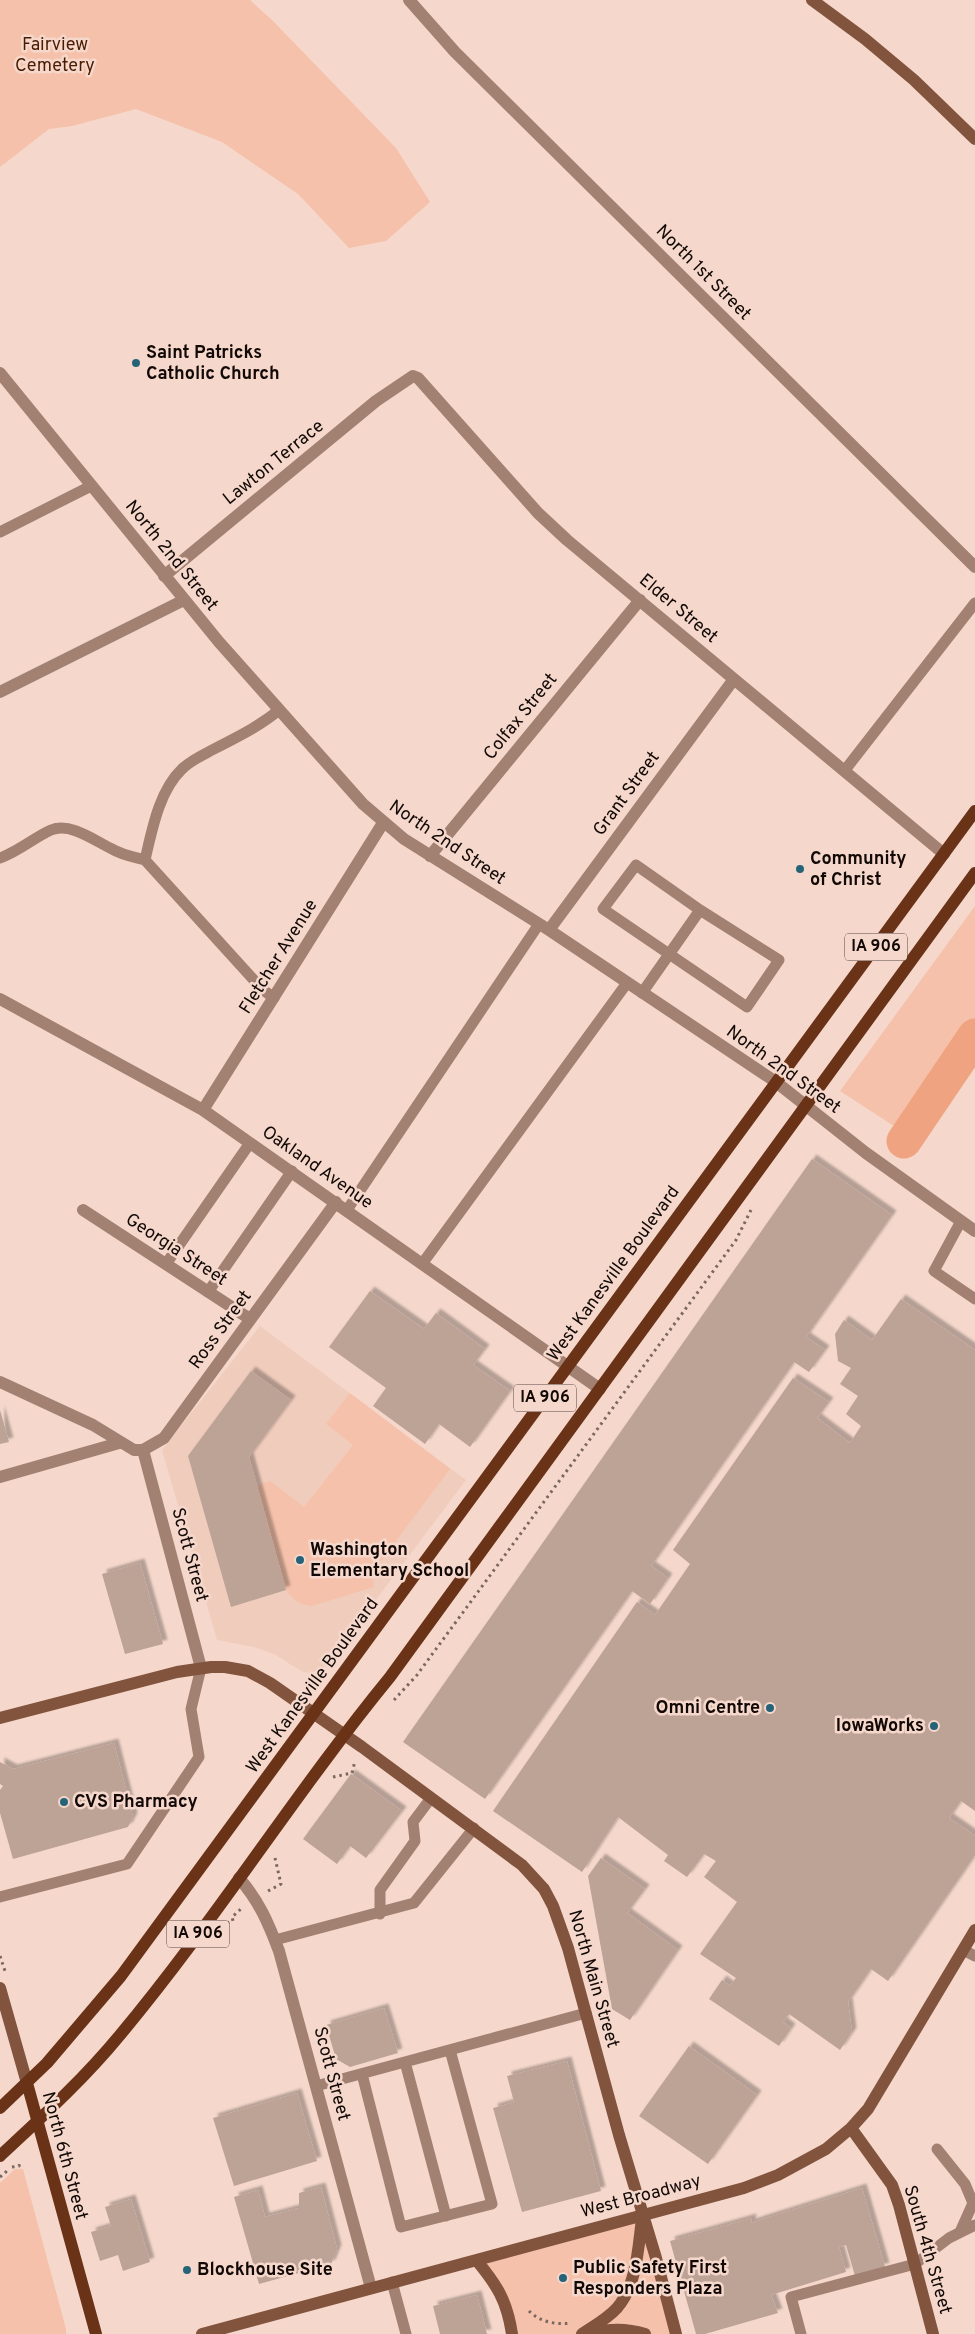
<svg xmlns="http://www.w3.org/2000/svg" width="975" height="2334" font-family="Overpass,sans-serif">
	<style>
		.built { fill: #f0ccbc }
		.green { fill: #f5c1aa }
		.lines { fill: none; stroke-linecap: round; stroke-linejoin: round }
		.river { stroke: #efa380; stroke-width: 35 }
		.building { fill: #bda296; filter: url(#shadow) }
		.path { stroke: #7a6760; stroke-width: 3; stroke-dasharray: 2.5 4; stroke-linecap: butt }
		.lane { stroke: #a28172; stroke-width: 11 }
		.street { stroke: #a28172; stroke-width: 12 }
		.secondary { stroke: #82543e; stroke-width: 12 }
		.primary { stroke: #6a3318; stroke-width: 12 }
		.poi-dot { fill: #256379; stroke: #f5d8cb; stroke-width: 2 }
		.labels { text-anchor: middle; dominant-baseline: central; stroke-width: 5; stroke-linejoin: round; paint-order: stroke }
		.shield { fill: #f5d8cb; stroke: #564741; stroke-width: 1 }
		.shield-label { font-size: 16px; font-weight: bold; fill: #120906 }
		.park-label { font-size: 18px; fill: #4a1b01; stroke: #f5d8cb }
		.street-label { font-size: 18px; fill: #120906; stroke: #f5d8cb }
		.poi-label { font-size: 18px; font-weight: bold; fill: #120906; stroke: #f5d8cb; text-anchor: start }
	</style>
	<defs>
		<filter id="shadow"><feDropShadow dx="4.5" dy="-4.5" stdDeviation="1" flood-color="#0004"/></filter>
	</defs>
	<rect width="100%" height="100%" fill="#f5d8cb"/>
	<path class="built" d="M260,1326L466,1480L327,1665L319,1671L309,1673L303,1672L274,1654L254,1647L217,1640L162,1450Z"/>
	<path class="green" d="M0,0H250L272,20L396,148L430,202L386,241L349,248L298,194L222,142L136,109L72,126L49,129L0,167Z
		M975,906V1052L917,1141L840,1091Z
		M350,1393L450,1469L372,1573L374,1587L312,1606C300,1605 293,1600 286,1590L257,1486L270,1481L304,1507L353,1445L326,1424Z
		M15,2169H23L66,2329V2334H0V2183Z
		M643,2214L676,2334H512L511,2328L477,2261Z"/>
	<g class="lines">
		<path class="river" d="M904,1141L975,1036"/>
	</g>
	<path class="building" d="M812,1159L892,1215L806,1337L825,1350L809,1372L794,1362L651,1566L668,1578L650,1604L632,1591L485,1799L403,1742Z
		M370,1291L424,1329L436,1313L485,1349L473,1365L510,1391L470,1447L439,1424L425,1444L373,1406L386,1388L329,1347Z
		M901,1299L975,1350V1811L961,1801L949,1818L975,1836V1855L888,1981L871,1969L848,2002L852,2032L840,2050L789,2014L783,2022L791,2028L779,2046L709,1999L722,1980L730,1986L736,1978L700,1954L737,1902L704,1877L716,1861L704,1854L687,1877L664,1861L668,1855L618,1817L582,1872L493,1811L637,1602L655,1615L690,1564L673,1550L793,1378L829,1402L817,1418L850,1443L861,1426L846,1414L858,1396L840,1384L851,1368L838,1361L835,1334L844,1320L872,1340Z
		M251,1371L291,1400L249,1457L286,1590L231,1607L188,1456Z
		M0,1410L9,1442L0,1444Z
		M140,1563L163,1644L125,1654L102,1574Z
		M114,1743L133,1817L128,1827L13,1859L0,1813V1790L3,1786L0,1784V1762L13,1769Z
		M351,1774L402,1811L366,1858L350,1846L337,1864L303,1839Z
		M601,1858L645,1889L627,1913L678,1950L630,2020L612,2009L588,1876Z
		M384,2008L398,2053L350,2067L336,2059L326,2025Z
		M689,2046L757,2095L708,2164L639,2116Z
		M567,2061L601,2191L522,2212L493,2108L514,2102L507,2076Z
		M297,2093L317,2161L234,2186L213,2118Z
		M321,2187L337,2249L331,2264L259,2284L234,2197L258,2190L265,2217L299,2208V2193Z
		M862,2188L885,2267L855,2276L846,2245L839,2247L846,2272L771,2295L778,2313L705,2334H696L670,2241L752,2218L751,2223Z
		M131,2199L150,2262L123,2271L118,2255L100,2261L91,2232L111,2226L105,2207Z
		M477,2295L487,2334H440L433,2306Z"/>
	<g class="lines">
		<path class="path" d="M394,1700L417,1675L736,1240L751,1210
			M333,1777L352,1773L355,1761
			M268,1891L281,1884L275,1858
			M227,1923L233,1921L232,1917L242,1908
			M0,1956L6,1974
			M12,2167L19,2166L20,2163
			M0,2177L7,2171
			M529,2311C540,2322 556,2325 571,2323"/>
		<path class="lane" d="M0,532L91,486
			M845,770L975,603
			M0,858C20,851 33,838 51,830C71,822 95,841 112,849C122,855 134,857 145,860L262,989L274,998
			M145,860C152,830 159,791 182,769C191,760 203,755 214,749C237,737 260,726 279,710
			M636,865L700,910L779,960L747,1007L603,909Z
			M642,993L700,910
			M347,1210L539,924
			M961,1221L934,1271L975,1299
			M166,1264L250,1143
			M422,1264L627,983
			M208,1292L292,1171
			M0,1897L127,1864L199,1757L191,1709L201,1668
			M380,1914V1890L415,1841L413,1822L431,1798
			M275,1940L414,1903L474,1828
			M963,1950L975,1956
			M405,2062L446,2216
			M362,2074L401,2227L492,2204L450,2050
			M316,2086L586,2013
			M937,2149L965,2184L973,2203L960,2232
			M392,2282L406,2334
			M801,2334L791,2297L915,2264L949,2238L975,2225"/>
		<path class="street" d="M409,0L455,52L975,567
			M0,373L219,642L363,804L404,839L549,930L776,1082L866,1153L975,1231
			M164,576L376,401L413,376L418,378L538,513L567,540L944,854
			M0,692L184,600
			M430,856L640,600
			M549,930L734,679
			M0,999L203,1110L600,1389
			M203,1110L383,823
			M83,1210L250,1319
			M0,1382L93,1425L134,1450H143L164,1438L336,1202
			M143,1450L201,1668
			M0,1477L119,1443
			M239,1878C259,1901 268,1922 279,1951L371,2288"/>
		<path class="secondary" d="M812,0L865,39L914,80L975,139
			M0,1718L177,1672L211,1667H225L248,1671L270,1683L362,1747L522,1865L544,1889L553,1906L568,1948L619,2135L656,2258L676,2334
			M0,1988L27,2083
			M851,2128L892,2185L899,2205L933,2334
			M477,2261C497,2285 507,2301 512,2334
			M202,2334L744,2188L778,2175L826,2149L851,2128L868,2109L975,1930
			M582,2334C594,2326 607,2319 617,2308C637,2285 638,2248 642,2219
			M590,2334C609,2328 626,2328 645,2334"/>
		<path class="primary" d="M27,2083L96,2334
			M0,2108L47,2063L121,1976L975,811
			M0,2156C42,2117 84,2079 120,2035C216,1920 295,1793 390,1677L975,873"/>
	</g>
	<g class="poi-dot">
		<circle cx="136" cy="363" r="5"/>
		<circle cx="800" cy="869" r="5"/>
		<circle cx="300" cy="1560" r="5"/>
		<circle cx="770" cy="1708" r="5"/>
		<circle cx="934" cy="1726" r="5"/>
		<circle cx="64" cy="1802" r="5"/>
		<circle cx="187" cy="2270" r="5"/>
		<circle cx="563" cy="2278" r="5"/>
	</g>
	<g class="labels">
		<g class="shield">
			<rect x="845" y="933.5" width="62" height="27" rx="4"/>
			<rect x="514" y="1384.5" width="62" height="27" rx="4"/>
			<rect x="167" y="1920.5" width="62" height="27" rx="4"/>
		</g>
		<g class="shield-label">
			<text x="876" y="947">IA 906</text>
			<text x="545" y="1398">IA 906</text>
			<text x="198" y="1934">IA 906</text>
		</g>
		<g class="park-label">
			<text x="55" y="45">Fairview<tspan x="55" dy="21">Cemetery</tspan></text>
		</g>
		<g class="street-label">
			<text transform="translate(703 273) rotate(45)">North 1st Street</text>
			<text transform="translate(274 463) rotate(-39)">Lawton Terrace</text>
			<text transform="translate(171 556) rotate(51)">North 2nd Street</text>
			<text transform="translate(678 609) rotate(40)">Elder Street</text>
			<text transform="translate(521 717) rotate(-51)">Colfax Street</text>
			<text transform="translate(627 794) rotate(-54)">Grant Street</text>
			<text transform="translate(447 843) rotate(34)">North 2nd Street</text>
			<text transform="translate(279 957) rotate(-58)">Fletcher Avenue</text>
			<text transform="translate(783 1070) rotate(36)">North 2nd Street</text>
			<text transform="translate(317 1168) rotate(35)">Oakland Avenue</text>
			<text transform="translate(176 1250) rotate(33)">Georgia Street</text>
			<text transform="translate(614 1274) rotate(-54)">West Kanesville Boulevard</text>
			<text transform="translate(221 1330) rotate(-54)">Ross Street</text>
			<text transform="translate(189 1555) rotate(75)">Scott Street</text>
			<text transform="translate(313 1686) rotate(-54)">West Kanesville Boulevard</text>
			<text transform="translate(593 1979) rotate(74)">North Main Street</text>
			<text transform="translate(331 2074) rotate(75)">Scott Street</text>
			<text transform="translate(64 2156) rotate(75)">North 6th Street</text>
			<text transform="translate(641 2197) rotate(-15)">West Broadway</text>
			<text transform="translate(927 2250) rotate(74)">South 4th Street</text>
		</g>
		<g class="poi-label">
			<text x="146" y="353">Saint Patricks<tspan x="146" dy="21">Catholic Church</tspan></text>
			<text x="810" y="859">Community<tspan x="810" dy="21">of Christ</tspan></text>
			<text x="310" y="1550">Washington<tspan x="310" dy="21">Elementary School</tspan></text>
			<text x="760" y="1708" text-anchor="end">Omni Centre</text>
			<text x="924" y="1726" text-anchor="end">IowaWorks</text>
			<text x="74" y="1802">CVS Pharmacy</text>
			<text x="573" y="2268">Public Safety First<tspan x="573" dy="21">Responders Plaza</tspan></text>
			<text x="197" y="2270">Blockhouse Site</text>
		</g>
	</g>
</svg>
